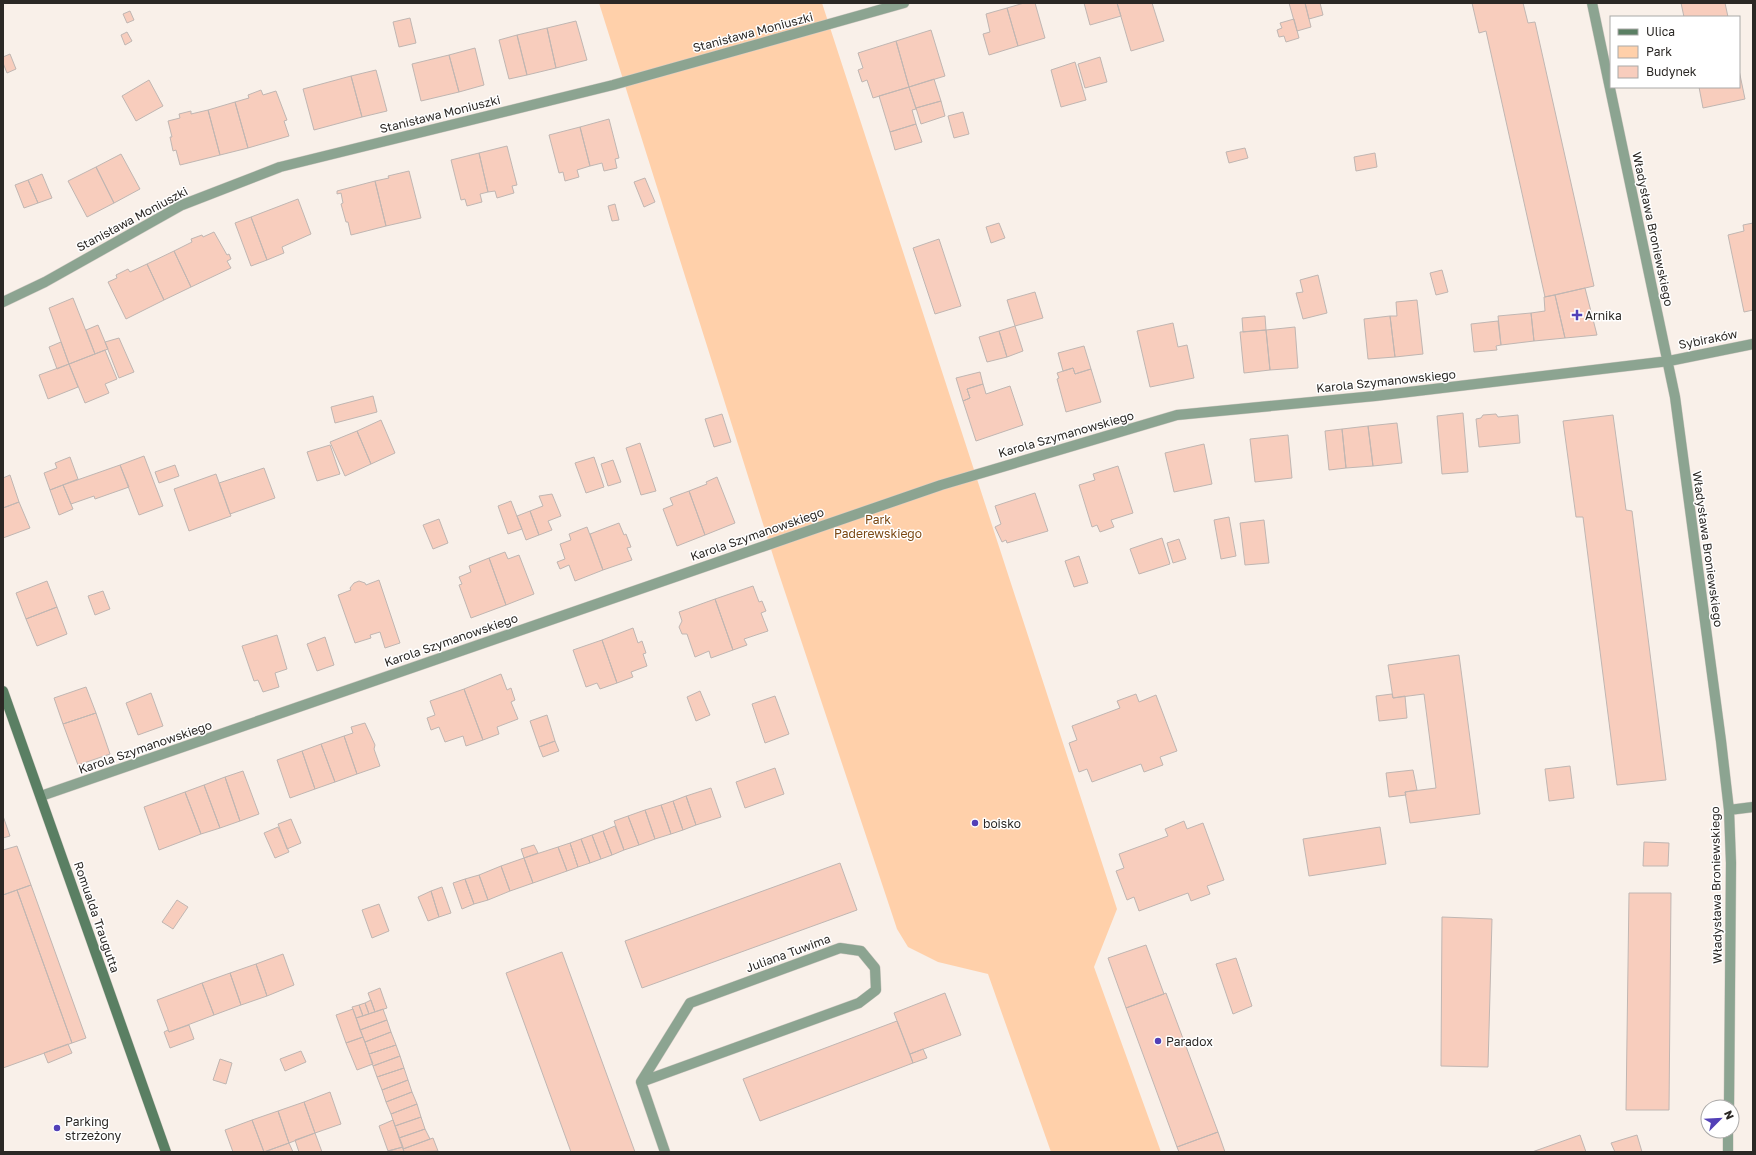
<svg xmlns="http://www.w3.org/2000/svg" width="1756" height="1155" font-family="'Golos Text',sans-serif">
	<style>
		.green { fill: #ffd0aa }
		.building { fill: #f8cdbd; stroke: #c0b6b2 }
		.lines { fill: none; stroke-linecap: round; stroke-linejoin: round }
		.street-casing { stroke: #d4ccc6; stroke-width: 11 }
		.secondary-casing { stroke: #d4ccc6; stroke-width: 11 }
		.street { stroke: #8ca491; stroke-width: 10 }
		.secondary { stroke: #5a7f63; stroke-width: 10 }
		.poi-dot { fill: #5240b7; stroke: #fff; stroke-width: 1.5 }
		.labels { text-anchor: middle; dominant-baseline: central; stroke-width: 3; stroke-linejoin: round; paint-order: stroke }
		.street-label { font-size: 12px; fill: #2b2825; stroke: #fff }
		.poi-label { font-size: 12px; fill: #2b2825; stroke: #fff; text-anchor: start }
		.park-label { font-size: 12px; fill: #7b4813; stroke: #fff }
	</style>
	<rect width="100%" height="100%" fill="#f9f0e9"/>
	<path class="green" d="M599,3H822L1117,909L1094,967L1161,1152H1051L988,974L938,962L908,947L897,929L776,565Z"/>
	<path class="building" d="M1024,3H1035L1045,38L1018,46L1007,8Z
		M1084,3H1117L1121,16L1090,25Z
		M1117,3H1152L1164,41L1131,51Z
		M1289,3H1305L1311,27L1297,31Z
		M1305,3H1320L1323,15L1309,19Z
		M1472,3H1523L1528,23L1535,22L1594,286L1545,297L1486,31L1479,33Z
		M1681,3H1725L1728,17H1684Z
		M1007,8L1018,46L989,55L983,34L990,32L986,14Z
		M130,11L134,20L127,23L123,14Z
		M410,18L416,43L399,47L393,22Z
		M1294,19L1299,38L1286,42L1284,36L1279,37L1277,30L1282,28L1280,23Z
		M576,21L587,60L556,68L547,28Z
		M547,28L556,68L527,75L517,35Z
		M931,30L945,76L909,87L896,41Z
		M127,32L132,41L125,45L121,35Z
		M517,35L527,75L509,79L499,40Z
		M896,41L909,87L873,98L867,80L862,82L858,70L863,68L858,53Z
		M475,48L484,85L459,92L449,55Z
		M10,54L16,69L7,73L3,63V57Z
		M449,55L459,92L421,101L412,64Z
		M1100,57L1107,82L1085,88L1078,64Z
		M1075,62L1086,100L1061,107L1051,70Z
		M376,70L387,111L362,117L351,76Z
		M1739,70L1745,99L1703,108L1699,87H1739Z
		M351,76L362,117L314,130L303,89Z
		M934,79L941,101L916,108L909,87Z
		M149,80L163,106L136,121L122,96Z
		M909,87L916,109L912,110L916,124L890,132L879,96Z
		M261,90L263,95L276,91L287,120L284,121L289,136L248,148L235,102L249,98L248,95Z
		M941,101L945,116L921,124L916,108Z
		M235,102L248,148L220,155L208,110Z
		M208,110L220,155L180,165L176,150L173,151L170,137H172L168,121L180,118L179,114L191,111V114Z
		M963,112L969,134L954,138L948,116Z
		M609,119L619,158L615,159L617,168L604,171L602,163L590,166L580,127Z
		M916,124L922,142L895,150L890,132Z
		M580,127L590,166L577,170L579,177L565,181L563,172L559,173L549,135Z
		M507,146L517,185L512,186L514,193L497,198L495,191L488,192L479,153Z
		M1245,148L1248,158L1229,163L1226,152Z
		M479,153L488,192L480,194L482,202L467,206L465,199L461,200L451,160Z
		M1375,153L1377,167L1356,171L1354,157Z
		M121,154L140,189L114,203L96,167Z
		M96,167L114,203L87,217L68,181Z
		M409,171L421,218L386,226L375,181L389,178L388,176Z
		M42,174L52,198L38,203L28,180Z
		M645,178L655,202L644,207L634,182Z
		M28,180L38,203L24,208L15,185Z
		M375,181L386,226L351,235L348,222H346L341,204L343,203L341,193L337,194V191Z
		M298,199L311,234L282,247L284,253L267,260L251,217Z
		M615,204L619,220L612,221L608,206Z
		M251,217L267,260L251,266L235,223Z
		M999,223L1005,238L991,243L986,227Z
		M1753,223V310L1744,312L1728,235L1744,231L1743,225Z
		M214,232L227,255L229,254L231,259L227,261L231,268L191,287L174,251L192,242L191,239L202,235L203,237Z
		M939,239L961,306L935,314L913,248Z
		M174,251L191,287L164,300L147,264Z
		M147,264L164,300L126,319L108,282L117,278L116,275L128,269L130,272Z
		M1442,270L1448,292L1436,295L1430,273Z
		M1318,275L1327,313L1303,319L1296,293L1303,292L1300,280Z
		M1585,288L1597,335L1565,338L1555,295Z
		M1035,292L1043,318L1015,326L1007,300Z
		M1555,295L1565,338L1534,341L1531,313L1545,311L1544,297Z
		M73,298L95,354L69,364L49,308Z
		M1417,300L1423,354L1395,357L1390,316H1397L1396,302Z
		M1531,313L1534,341L1501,345L1498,316Z
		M1265,316L1266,330L1243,332L1242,318Z
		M1390,316L1395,357L1368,359L1364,319Z
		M1498,321L1501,345L1496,346L1497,350L1474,352L1471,324Z
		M1173,323L1178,347L1187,345L1194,378L1150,387L1137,331Z
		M98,325L108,349L95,354L86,330Z
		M1015,326L1023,351L1007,357L999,331Z
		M1295,327L1298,368L1270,370L1266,330Z
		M1266,330L1270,370L1244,373L1240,332Z
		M999,331L1007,357L987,362L979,337Z
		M119,338L134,372L119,378L105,342Z
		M61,342L69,364L57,369L49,347Z
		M1084,346L1091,369L1075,374L1073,368L1063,371L1058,353Z
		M105,350L117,379L105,384L109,393L85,403L69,364Z
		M69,364L78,387L48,399L39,375Z
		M1073,368L1075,374L1091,369L1101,402L1066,412L1057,379L1059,378L1057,373Z
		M980,372L983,384L967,389L970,398L963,401L956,378Z
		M983,384L986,394L1010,386L1023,425L976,441L963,401L970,398L967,389Z
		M373,396L377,412L335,423L331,407Z
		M1463,413L1468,472L1442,474L1437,416Z
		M722,414L731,442L714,447L705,419Z
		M1496,414L1498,417L1518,415L1520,443L1479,447L1476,419L1481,418L1483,415Z
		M1613,415L1626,510L1632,511L1666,780L1617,785L1583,517H1576L1563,421Z
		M381,420L395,453L371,464L357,431Z
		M1397,423L1402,463L1373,466L1368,426Z
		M1368,426L1373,466L1346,468L1342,429Z
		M1342,429L1346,468L1329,470L1325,431Z
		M357,431L371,464L345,476L330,442Z
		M1288,435L1292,478L1255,482L1250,439Z
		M640,443L656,491L641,495L626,448Z
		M1204,444L1212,484L1174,492L1165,453Z
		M330,445L340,474L317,481L307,452Z
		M144,456L163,506L139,515L120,465Z
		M70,457L78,479L50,490L44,473L57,468L55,463Z
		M594,457L604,487L586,493L575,463Z
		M613,460L621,482L608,486L601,464Z
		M120,465L129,487L95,499L94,496L71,504L63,485Z
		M175,465L179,476L159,483L155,472Z
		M1118,466L1133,513L1111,520L1114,527L1100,532L1097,525L1092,527L1079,485L1095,480L1093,474Z
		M264,468L275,498L230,514L219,483Z
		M216,474L231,516L189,531L174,489Z
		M10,475L19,502L3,508V478Z
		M717,477L735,523L705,535L689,491L707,484L706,482Z
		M63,485L73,509L59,515L50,490Z
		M689,491L705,535L677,546L663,509L673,505L670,498Z
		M1035,493L1048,531L1007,543L1006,540L1002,542L995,527L1001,524L995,506Z
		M552,494L561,516L548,521L552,530L539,535L530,511L543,506L539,496Z
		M511,501L522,529L508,534L498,506Z
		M19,502L30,528L3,538V508Z
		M530,511L539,535L526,540L517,516Z
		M1229,517L1236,556L1221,559L1214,520Z
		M439,519L448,543L433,549L423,525Z
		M1264,520L1269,563L1245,565L1240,523Z
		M619,523L624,535L626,534L631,547L627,548L632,560L603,570L590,534Z
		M587,527L603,570L575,581L569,565L560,569L557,562L565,559L560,544L571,540L569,534Z
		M1162,538L1170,564L1139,574L1130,549Z
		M1179,539L1186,559L1173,563L1167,543Z
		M505,552L508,559L519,555L534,594L506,605L489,558Z
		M1079,556L1088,583L1074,587L1065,561Z
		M489,558L506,605L471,618L459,585L462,584L459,577L471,572L469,566Z
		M379,580L400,643L385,648L380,632L370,635L371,638L355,643L338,595L351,590L350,588L354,583L359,581L365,583L366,585Z
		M47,581L57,607L26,619L16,593Z
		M753,586L759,602L762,601L766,611L761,613L768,631L744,639L747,645L733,650L715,599Z
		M103,591L110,609L95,615L88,596Z
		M715,599L733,650L711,658L709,651L695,657L687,634H682L679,627L682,621L679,612Z
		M57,607L67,634L37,646L26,619Z
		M633,628L638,643L642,641L646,653L643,654L647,666L631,672L633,677L617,683L602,640Z
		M277,635L287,669L275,673L279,687L263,692L258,680L254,681L242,646Z
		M325,637L334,665L317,671L307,644Z
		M602,640L617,683L600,689L597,683L586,687L573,650Z
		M1459,655L1480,814L1410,823L1405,792L1436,788L1424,694L1393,698L1388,665Z
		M501,674L507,690L511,688L515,700L511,702L518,719L497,727L499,734L483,740L464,689Z
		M86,687L96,713L63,724L54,698Z
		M464,689L483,740L466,746L463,736L445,742L439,727L431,730L427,718L435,715L430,701Z
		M700,691L710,715L696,721L687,697Z
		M151,693L163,726L138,735L126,703Z
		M1136,694L1139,702L1156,695L1177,751L1160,757L1163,765L1144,772L1141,764L1092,782L1087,769L1079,772L1069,743L1077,740L1072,726L1120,708L1117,701Z
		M1392,694L1393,698L1405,696L1407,718L1379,721L1376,696Z
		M775,696L789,734L765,743L752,704Z
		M96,713L110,754L78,765L63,724Z
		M547,715L555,741L539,747L530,721Z
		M365,723L375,745L374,749L380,766L357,774L344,736L353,733L351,727Z
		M344,736L357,774L335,782L321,744Z
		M555,741L559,751L543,757L539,747Z
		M321,744L335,782L315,789L302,751Z
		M302,751L315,789L290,798L277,760Z
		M1570,766L1574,798L1549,801L1545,769Z
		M775,768L784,794L745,808L736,782Z
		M1413,770L1417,790L1405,792L1406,795L1389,797L1386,773Z
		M243,771L259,814L240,821L225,777Z
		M225,777L240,821L220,828L204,785Z
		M204,785L220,828L201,834L185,792Z
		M711,788L721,817L696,825L686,796Z
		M185,792L201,834L159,850L144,807Z
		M686,796L696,825L683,830L673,801Z
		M673,801L683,830L671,834L661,805Z
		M661,805L671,834L655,839L645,810Z
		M645,810L655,839L639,845L628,816Z
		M3,816L10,836L3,838Z
		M628,816L639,845L624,850L614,821Z
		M291,819L301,843L287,849L278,824Z
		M1184,821L1187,829L1203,823L1224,880L1207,886L1210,894L1191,901L1188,893L1139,911L1134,897L1127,900L1116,871L1124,868L1119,854L1168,836L1165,829Z
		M615,826L624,850L612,855L603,831Z
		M278,827L289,852L275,858L264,833Z
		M1380,827L1386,864L1309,876L1303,839Z
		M603,831L612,855L601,859L592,835Z
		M592,835L601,859L590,863L581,839Z
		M581,839L590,863L578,867L570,843Z
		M1644,842L1669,843L1668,866H1643Z
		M570,843L578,867L567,871L558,847Z
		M534,845L538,853L524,858L521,849Z
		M17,846L31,885L3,895V850Z
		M558,847L567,871L533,883L524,858Z
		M524,858L533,883L510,891L501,866Z
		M840,863L857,910L642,988L625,941Z
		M501,866L510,891L488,900L479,875Z
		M479,875L488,900L474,904L465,879Z
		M465,879L474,904L462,909L453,883Z
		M31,885L86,1038L72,1043L17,890Z
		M442,887L451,913L439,917L431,891Z
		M17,890L72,1043L3,1068V895Z
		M431,891L439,917L428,921L418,897Z
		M1629,893H1671L1669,1110H1626Z
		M177,900L188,907L173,929L162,922Z
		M379,904L389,931L372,938L362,910Z
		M1442,917L1492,919L1488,1067L1441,1066Z
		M1146,945L1164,994L1126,1008L1108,958Z
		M562,952L635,1152H571L506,973Z
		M283,954L294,985L267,996L256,964Z
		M1236,958L1252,1006L1233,1014L1216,964Z
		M256,964L267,996L241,1005L230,973Z
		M230,973L241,1005L214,1015L202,983Z
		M202,983L214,1015L169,1032L157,1000Z
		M380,988L387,1008L375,1012L368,993Z
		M945,993L961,1035L910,1054L894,1013Z
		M1166,993L1218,1132L1177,1147L1126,1008Z
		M371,1000L375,1012L369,1014L365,1003Z
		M365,1003L369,1014L363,1016L359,1005Z
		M359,1005L363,1016L356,1018L352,1007Z
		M353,1009L363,1037L346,1043L336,1015Z
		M383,1009L387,1020L360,1030L356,1018Z
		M387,1020L391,1032L365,1042L360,1030Z
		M897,1021L913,1063L760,1121L743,1079Z
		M189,1025L194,1039L170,1048L164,1032L168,1030L169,1032Z
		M391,1032L396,1045L369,1054L365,1042Z
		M363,1037L373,1064L357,1070L346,1043Z
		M68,1044L72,1053L48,1063L44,1053Z
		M396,1045L400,1056L373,1066L369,1054Z
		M923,1049L927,1058L913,1063L910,1054Z
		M301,1051L306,1062L285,1071L280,1059Z
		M400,1056L404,1068L377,1077L373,1066Z
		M220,1059L232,1063L226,1084L213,1080Z
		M404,1068L408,1080L382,1090L377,1077Z
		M408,1080L412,1092L386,1102L382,1090Z
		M330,1092L341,1124L315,1133L304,1102Z
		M412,1092L417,1104L391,1114L386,1102Z
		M304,1102L315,1133L289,1143L278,1111Z
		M417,1104L421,1117L395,1126L391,1114Z
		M278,1111L289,1143L264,1152L252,1120Z
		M421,1117L425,1129L399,1138L395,1126Z
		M252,1120L264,1152H233L225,1130Z
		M393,1120L403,1147L388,1151L379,1126Z
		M425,1129L430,1139L403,1149L399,1138Z
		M1218,1132L1225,1152H1179L1177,1147Z
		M315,1133L322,1152H299L295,1140Z
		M1580,1135L1586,1152H1532Z
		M1637,1135L1642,1152H1615L1611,1143Z
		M433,1138L438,1151L404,1152L403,1149Z
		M289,1143L293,1152H264Z
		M403,1147L404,1152L388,1151Z"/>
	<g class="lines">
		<defs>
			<path id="street" d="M1592,3L1675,397L1721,741L1729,810L1731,863L1729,1107
				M3,302L45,282L182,205L280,167L613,85L904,3
				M41,796L941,485L1177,415L1375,396L1669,361L1753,344
				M1729,810L1753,807
				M840,948L861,951L875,968L876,990L859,1003L641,1082L690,1003Z
				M641,1082L665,1152
				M1728,1152V1131"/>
			<path id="secondary" d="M3,691L166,1152"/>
		</defs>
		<use href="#street" class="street-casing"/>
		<use href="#secondary" class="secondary-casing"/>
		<use href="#street" class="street"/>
		<use href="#secondary" class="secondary"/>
	</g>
	<g class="poi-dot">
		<path d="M1575 309h4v4h4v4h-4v4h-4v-4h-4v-4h4z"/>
		<circle cx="975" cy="823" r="4"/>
		<circle cx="1158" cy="1041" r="4"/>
		<circle cx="57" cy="1128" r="4"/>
	</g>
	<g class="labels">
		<g class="street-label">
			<text transform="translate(753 32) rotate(-15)">Stanisława Moniuszki</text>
			<text transform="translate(440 114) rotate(-14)">Stanisława Moniuszki</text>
			<text transform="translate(132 219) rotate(-28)">Stanisława Moniuszki</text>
			<text transform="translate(1653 229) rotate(78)">Władysława Broniewskiego</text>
			<text transform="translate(1708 339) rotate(-11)">Sybiraków</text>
			<text transform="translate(1386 381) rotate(-6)">Karola Szymanowskiego</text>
			<text transform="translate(1066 434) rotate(-16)">Karola Szymanowskiego</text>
			<text transform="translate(757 534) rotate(-19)">Karola Szymanowskiego</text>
			<text transform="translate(1708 549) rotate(82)">Władysława Broniewskiego</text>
			<text transform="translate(451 640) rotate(-19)">Karola Szymanowskiego</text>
			<text transform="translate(145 747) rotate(-19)">Karola Szymanowskiego</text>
			<text transform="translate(1716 885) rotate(-91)">Władysława Broniewskiego</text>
			<text transform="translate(97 917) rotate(71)">Romualda Traugutta</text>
			<text transform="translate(788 953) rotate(-20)">Juliana Tuwima</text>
		</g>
		<g class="poi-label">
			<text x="1585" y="315">Arnika</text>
			<text x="983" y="823">boisko</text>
			<text x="1166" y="1041">Paradox</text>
			<text x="65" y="1121">Parking<tspan x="65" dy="14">strzeżony</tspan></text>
		</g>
		<g class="park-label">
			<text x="878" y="519">Park<tspan x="878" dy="14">Paderewskiego</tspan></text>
		</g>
	</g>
	<rect width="1756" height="1155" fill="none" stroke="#2b2825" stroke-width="8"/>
	<rect x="1610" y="16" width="130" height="72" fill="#ffffff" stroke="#aaa9a8"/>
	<rect x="1618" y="29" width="20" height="6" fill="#5a7f63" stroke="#aaa9a8"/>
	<text x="1646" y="36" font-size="12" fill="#2b2825">Ulica</text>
	<rect x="1618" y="46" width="20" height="12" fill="#ffd0aa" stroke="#aaa9a8"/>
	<text x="1646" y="56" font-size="12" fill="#2b2825">Park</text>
	<rect x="1618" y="66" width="20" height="12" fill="#f8cdbd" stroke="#aaa9a8"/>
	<text x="1646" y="76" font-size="12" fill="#2b2825">Budynek</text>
	<g transform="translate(1720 1119) rotate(66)"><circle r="19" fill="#ffffff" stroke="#aaa9a8"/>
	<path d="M0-3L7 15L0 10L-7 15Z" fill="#5240b7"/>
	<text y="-6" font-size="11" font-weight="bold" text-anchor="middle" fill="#2b2825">N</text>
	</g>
</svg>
